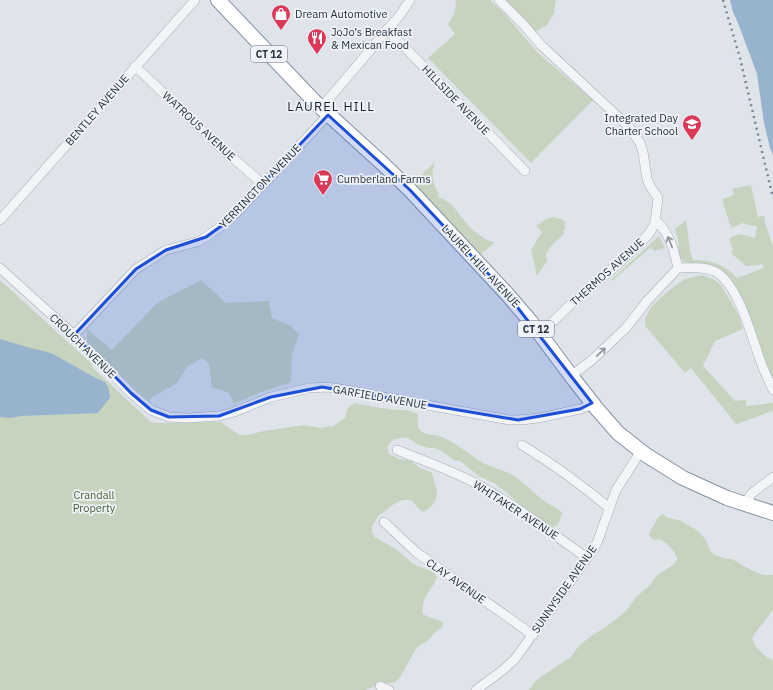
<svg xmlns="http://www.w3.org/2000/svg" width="773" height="690" font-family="'IBM Plex Sans',sans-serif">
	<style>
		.green { fill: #c6d4bf }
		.water { fill: #97b3cd }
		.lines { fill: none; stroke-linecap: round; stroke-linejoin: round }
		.minor-casing { stroke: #a4abb4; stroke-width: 10 }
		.trunk-casing { stroke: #8592a2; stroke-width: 16 }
		.minor { stroke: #f2f4f8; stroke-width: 9 }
		.trunk { stroke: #fff; stroke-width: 14 }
		.rail { stroke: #778495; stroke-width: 2.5; stroke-dasharray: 2 4; stroke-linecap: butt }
		.oneway { stroke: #8c939d }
		.marked { fill: #1d4ed8; fill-opacity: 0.2; stroke: #1d4ed8; stroke-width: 3; stroke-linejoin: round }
		.labels { text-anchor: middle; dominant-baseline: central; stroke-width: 3.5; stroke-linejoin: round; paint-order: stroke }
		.shield { fill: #eff3f7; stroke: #626c78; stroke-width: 1 }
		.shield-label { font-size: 10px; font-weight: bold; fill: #263242 }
		.poi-label { font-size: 11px; fill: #263242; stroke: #eff3f7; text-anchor: start }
		.street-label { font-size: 11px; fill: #263242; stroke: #eff3f7 }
		.park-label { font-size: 11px; fill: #3d5f33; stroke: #eff3f7 }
		.quarter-label { font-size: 13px; letter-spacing: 1px; fill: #192333; stroke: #eff3f7 }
	</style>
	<rect width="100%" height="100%" fill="#dfe4ea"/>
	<path class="green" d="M456,0H490L504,13L538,53L593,100L531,163L428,58L455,34L448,24L455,12Z
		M502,0H556L554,13L547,25L535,32Z
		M435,162C431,173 432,184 439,194L438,197C445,199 452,204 456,210C460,215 456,211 460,215C467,225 483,242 495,242L479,256L411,185Z
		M751,185L758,217L764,216L765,223L773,246V381L733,285L694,264L683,262L679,253L678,240L675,229L686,220L690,250L693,260C711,260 725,264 737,278L764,268L762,264L759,265L746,266L733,255L731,251L733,250L729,238L739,234L755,238L757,226L748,225L743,223L732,228L729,222L722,199L732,196L734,194L732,189Z
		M553,217L561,219L566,222L564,225L566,228L563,231L564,234L550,247L546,255L547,261L537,276L531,250L542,232L536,226L546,219Z
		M659,236L665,248L655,251L650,248L612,281L611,280Z
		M702,275L713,279L721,285L739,316L743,329L715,341L703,366L735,401L746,400V406L773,403V411L736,424L691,368L685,373L645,326V319L651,307L668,291L685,279Z
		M0,280L91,363L92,367L152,423L221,422L235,432L241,435H247L264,431L304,425L321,428L333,426L342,420L346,416L347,410L350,406L355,403C366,405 378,408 390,409C400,411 408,408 418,414C418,420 416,427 421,431C427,436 437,434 444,438C457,444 468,453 480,461C491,468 505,470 516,477C528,486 537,497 549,504C555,508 557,507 562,513C560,519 558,529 550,527L528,511L496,484L479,476L460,461L454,460L440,450L434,448H428L417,444L406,437C397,439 391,438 387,448L389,454L399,459L411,461L420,468L431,472C434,477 433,479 435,484C440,497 435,505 424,512L419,509L411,500H405L399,501L394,504L384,512L379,515L372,526V532L375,537L399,551L413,564L434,572L437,577C432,592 420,596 423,614C430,619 437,618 444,623L441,628L435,632L428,641L417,647L399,679L395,682L376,686L365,690H0Z
		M201,280L226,303L269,301L272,318L291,326L299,335L292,355L291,382L258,393L234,404L229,393L212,387L209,364L203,358L188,366L177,383L151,398L149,402L107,362L87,340V329L112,350L157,303Z
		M663,514L668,518L679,520L697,530L706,540L710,551L715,555L726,559H732L753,571L764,575H773V610L755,633L752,638C756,649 763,656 773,660V690H529L534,683L542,676L571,657L578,647L587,639L607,626L626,611L636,597L650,585L657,575L673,565L677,561V558L673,550L666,543L661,540L652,539L649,535C650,530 652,529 654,525C657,520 657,517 663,514Z"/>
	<path class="water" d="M730,0H773V155L770,148L764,123L757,74L738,23L733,12Z
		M0,339L30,348L47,352L53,354L94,377L105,382L108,387L110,396L109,399L98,413L21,416L10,418L0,417Z"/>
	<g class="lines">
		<defs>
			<path id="minor" d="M499,0L522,23L541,45L629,127L640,143L643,152L647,179L650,186L658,198L655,222L653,227L648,235L618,264L571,304L540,334
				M387,29L525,171
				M135,66L221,148L263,184
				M321,108L400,15L410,0
				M0,220L195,0
				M655,220C670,233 674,250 678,268
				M0,268L74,335L131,393L151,410L169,417L188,418L219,416L234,412L271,397L309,388L328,387L510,420C533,421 557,414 580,409L586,407L592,403
				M74,335L136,269L166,250L197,242L206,237L224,224L241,208L328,115
				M571,376L592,360L626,328L647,301L678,268C689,268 703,266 714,271C739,283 752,339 762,365C765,373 769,381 773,390
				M522,445C553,464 582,485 609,508
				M397,450C422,460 448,469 473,482C513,503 550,532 587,558
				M745,505L751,494L773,477
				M384,522L416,552L533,635
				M380,686L389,690
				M476,690L503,670L515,659L587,558L597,543L616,490L641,451"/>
			<path id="trunk" d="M218,0L316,103L384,165L410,190L507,294L531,322L575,381L597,409L618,433L646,455L683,478L727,498L773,513"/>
		</defs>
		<use href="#minor" class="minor-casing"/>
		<use href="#trunk" class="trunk-casing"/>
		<use href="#minor" class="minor"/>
		<use href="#trunk" class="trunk"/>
		<path class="rail" d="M723,0L740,58L773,198"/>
	</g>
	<defs><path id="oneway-shaft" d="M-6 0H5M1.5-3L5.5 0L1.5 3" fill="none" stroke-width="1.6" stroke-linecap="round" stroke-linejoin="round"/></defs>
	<g class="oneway">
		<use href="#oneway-shaft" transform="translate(670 242) rotate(-112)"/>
		<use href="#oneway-shaft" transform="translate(601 352) rotate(-43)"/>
	</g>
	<path class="marked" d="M328,115L410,190L507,294L592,403L580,409L518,420L322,387L271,397L219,416L169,417L151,410L131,393L74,335L136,269L166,250L206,237L224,224Z"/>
	<defs>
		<symbol id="shop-pin" viewBox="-11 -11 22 30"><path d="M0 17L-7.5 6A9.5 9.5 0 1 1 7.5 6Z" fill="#da3958" stroke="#eff3f7"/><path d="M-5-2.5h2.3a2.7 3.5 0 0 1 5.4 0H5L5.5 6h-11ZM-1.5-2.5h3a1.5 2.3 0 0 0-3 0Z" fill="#fff"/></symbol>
		<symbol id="restaurant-pin" viewBox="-11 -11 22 30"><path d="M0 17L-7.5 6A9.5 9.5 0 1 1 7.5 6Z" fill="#da3958" stroke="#eff3f7"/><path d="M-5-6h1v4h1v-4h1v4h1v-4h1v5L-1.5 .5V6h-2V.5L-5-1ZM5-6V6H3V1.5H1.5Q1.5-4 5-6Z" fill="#fff"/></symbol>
		<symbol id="school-pin" viewBox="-11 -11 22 30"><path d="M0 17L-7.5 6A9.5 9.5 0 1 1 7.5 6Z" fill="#da3958" stroke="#eff3f7"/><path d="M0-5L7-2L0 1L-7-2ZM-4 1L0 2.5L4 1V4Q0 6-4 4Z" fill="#fff"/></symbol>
		<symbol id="supermarket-pin" viewBox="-11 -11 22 30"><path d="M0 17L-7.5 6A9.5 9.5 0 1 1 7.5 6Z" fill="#da3958" stroke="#eff3f7"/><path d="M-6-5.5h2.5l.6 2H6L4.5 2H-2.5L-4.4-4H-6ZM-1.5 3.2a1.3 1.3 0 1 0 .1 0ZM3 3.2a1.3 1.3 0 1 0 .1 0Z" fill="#fff"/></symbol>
	</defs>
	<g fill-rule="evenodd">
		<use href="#shop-pin" x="270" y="3" width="22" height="30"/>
		<use href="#restaurant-pin" x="306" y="27" width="22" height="30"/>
		<use href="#school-pin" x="681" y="113" width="22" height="30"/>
		<use href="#supermarket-pin" x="312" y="168" width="22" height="30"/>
	</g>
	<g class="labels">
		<g class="shield">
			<rect x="251" y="46" width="36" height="16" rx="3"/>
			<rect x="518" y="321" width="36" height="16" rx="3"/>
		</g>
		<g class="shield-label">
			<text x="269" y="54">CT 12</text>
			<text x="536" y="329">CT 12</text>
		</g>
		<g class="poi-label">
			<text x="295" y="14">Dream Automotive</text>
			<text x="331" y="32">JoJo’s Breakfast<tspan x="331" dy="13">&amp; Mexican Food</tspan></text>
			<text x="678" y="118" text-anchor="end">Integrated Day<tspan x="678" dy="13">Charter School</tspan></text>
			<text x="337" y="179">Cumberland Farms</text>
		</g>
		<g class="street-label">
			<text transform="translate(456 100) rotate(46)">HILLSIDE AVENUE</text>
			<text transform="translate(97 110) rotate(-49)">BENTLEY AVENUE</text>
			<text transform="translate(199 126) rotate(43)">WATROUS AVENUE</text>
			<text transform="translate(260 186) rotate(-46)">YERRINGTON AVENUE</text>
			<text transform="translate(481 266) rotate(47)">LAUREL HILL AVENUE</text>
			<text transform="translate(607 272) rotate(-42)">THERMOS AVENUE</text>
			<text transform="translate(83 346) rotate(44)">CROUCH AVENUE</text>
			<text transform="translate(380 397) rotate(10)">GARFIELD AVENUE</text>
			<text transform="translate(516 510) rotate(33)">WHITAKER AVENUE</text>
			<text transform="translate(456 581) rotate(35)">CLAY AVENUE</text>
			<text transform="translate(564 589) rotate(-55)">SUNNYSIDE AVENUE</text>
		</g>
		<g class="park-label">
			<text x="94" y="495">Crandall<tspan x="94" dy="13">Property</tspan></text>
		</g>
		<g class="quarter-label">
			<text x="331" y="106">LAUREL HILL</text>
		</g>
	</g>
</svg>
